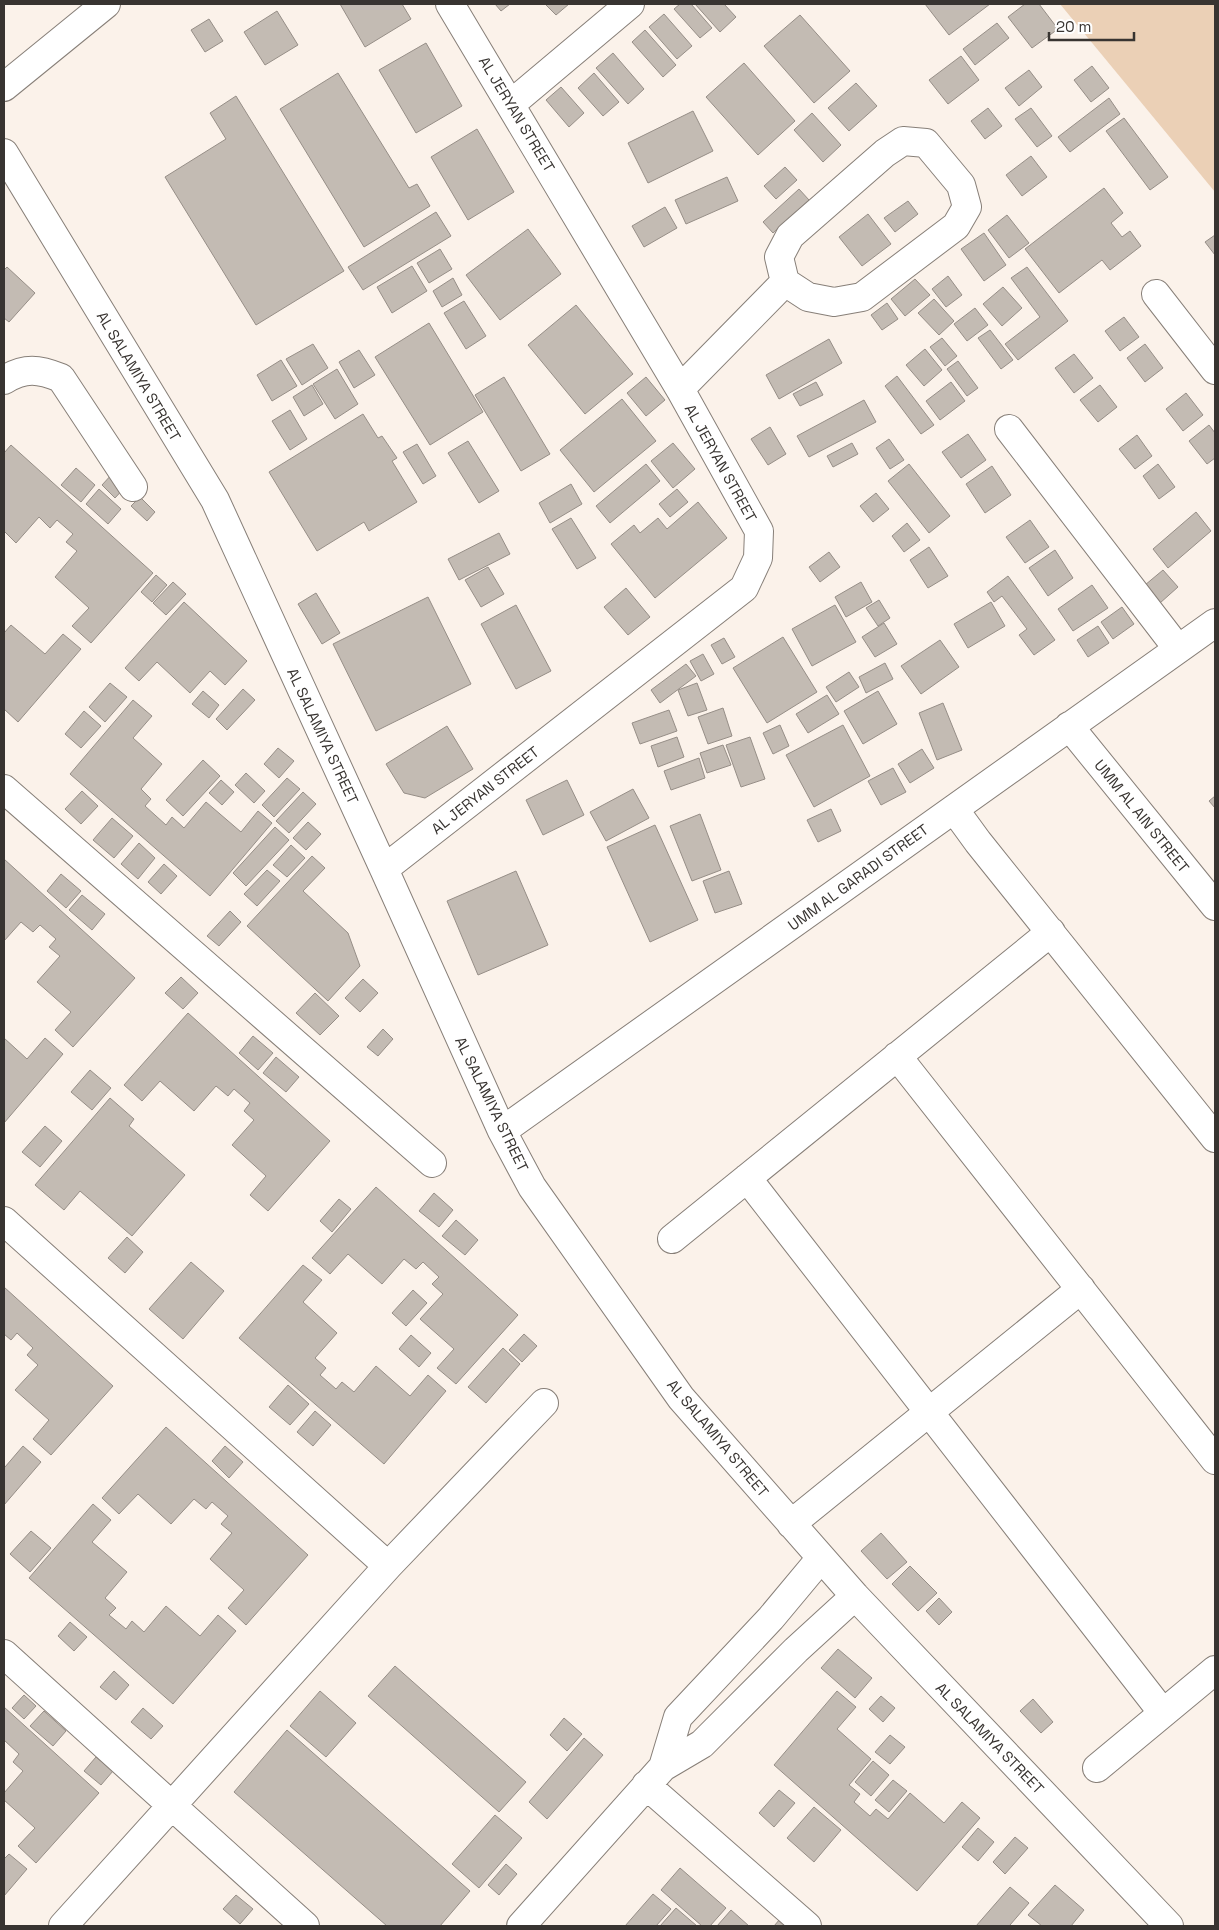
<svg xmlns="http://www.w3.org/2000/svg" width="1219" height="1930" font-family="'Space Grotesk',sans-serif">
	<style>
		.green { fill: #ebd0b6 }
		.building { fill: #c3bbb3; stroke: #968e87 }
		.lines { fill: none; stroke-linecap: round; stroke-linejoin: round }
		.minor-casing { stroke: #877f78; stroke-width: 30 }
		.minor { stroke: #fff; stroke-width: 28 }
		.labels { text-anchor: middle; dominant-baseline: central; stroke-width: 4.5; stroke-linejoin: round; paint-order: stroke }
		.street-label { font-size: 15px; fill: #383431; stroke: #fff }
	</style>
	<rect width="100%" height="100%" fill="#fbf2ea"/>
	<path class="green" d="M1060,4H1215V192Z"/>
	<path class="building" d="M340,4H402L411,19L365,47Z
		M495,4H510L501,11Z
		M545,4H569L556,15Z
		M680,4H691L712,28L700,38L674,9Z
		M695,4H724L736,17L720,32Z
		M925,4H990L949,35Z
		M1025,4H1039L1058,29L1032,48L1008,17Z
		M277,11L298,45L265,65L244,32Z
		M664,14L692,46L677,59L649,27Z
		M800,15L850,71L814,103L764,46Z
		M209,19L223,41L205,52L191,30Z
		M997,23L1009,38L975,65L963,49Z
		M645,30L676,65L663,77L632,42Z
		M426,43L462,106L416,133L379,70Z
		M613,53L644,89L628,104L596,68Z
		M961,56L979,80L948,104L929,80Z
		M744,63L795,121L758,155L706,97Z
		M1092,66L1109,88L1091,102L1074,80Z
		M1029,70L1042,87L1019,106L1005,88Z
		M338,73L409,188L417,184L430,206L364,247L280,109Z
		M594,73L619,102L603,116L578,88Z
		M856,83L877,106L849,131L828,108Z
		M561,87L584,113L569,127L546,100Z
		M236,96L344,271L256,325L165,177L226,139L210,113Z
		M1109,98L1120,114L1070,152L1058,137Z
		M988,108L1002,126L985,139L971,121Z
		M1031,108L1052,136L1037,147L1015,119Z
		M693,111L713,151L648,183L628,143Z
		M812,113L841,145L823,162L794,130Z
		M1124,118L1168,177L1150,190L1106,131Z
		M477,129L514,192L468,220L431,157Z
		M1031,156L1047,177L1022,196L1006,175Z
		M785,167L797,180L776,199L764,186Z
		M727,177L738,201L686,224L675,200Z
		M1104,188L1123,213L1111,223L1122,237L1130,231L1141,246L1110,270L1102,260L1059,293L1025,249Z
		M799,189L809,200L773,233L763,222Z
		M908,201L918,214L895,232L884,218Z
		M665,207L677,228L644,247L632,226Z
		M436,212L451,236L363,290L348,267Z
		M868,214L891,244L862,266L839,237Z
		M1007,215L1029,243L1009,258L988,230Z
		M528,229L561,274L500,320L466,275Z
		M984,233L1006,265L984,281L961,249Z
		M1215,235V255L1205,242Z
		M440,249L452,269L429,283L417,263Z
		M412,266L427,291L392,313L377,287Z
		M7,267L35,293L9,322L4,318V270Z
		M1027,267L1068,321L1018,360L1005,344L1040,317L1011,278Z
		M948,276L962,295L946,307L932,289Z
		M453,278L462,295L442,307L433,291Z
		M915,279L930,295L905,316L891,299Z
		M1003,287L1022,308L1002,326L983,304Z
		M934,299L954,321L939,335L918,313Z
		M464,301L486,336L466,349L444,313Z
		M887,303L898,319L882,330L871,315Z
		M576,305L633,374L585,414L528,345Z
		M975,308L988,325L967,341L954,324Z
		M1124,317L1139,337L1120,351L1105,331Z
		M429,323L483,412L430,445L375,357Z
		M990,330L1013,360L1001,369L978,338Z
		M942,338L957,356L945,366L930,347Z
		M829,339L842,363L779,399L766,375Z
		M313,344L328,368L302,385L286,359Z
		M1145,344L1163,368L1145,382L1127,358Z
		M925,349L942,370L924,386L906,365Z
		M359,350L375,375L354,388L339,362Z
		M1074,354L1093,378L1074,393L1055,368Z
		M281,360L297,386L272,401L257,375Z
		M958,361L978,388L967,396L947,369Z
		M337,369L358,404L335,419L313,384Z
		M897,376L934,425L921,434L885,386Z
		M504,377L550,454L521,471L475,395Z
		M646,377L665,400L646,416L627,393Z
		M816,382L823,395L800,406L793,394Z
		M951,382L965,401L940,420L926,401Z
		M312,385L323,404L304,416L293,397Z
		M1100,385L1117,407L1098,422L1080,400Z
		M1186,393L1203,415L1183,431L1166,409Z
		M622,399L656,441L594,492L560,450Z
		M864,400L876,422L809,457L797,436Z
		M290,410L307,439L290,450L272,421Z
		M363,414L378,438L382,436L397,458L392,461L417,502L369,531L364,522L317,551L269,472Z
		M1209,425L1215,433V458L1207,464L1189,441Z
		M770,427L786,454L768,465L751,439Z
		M968,434L986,460L961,478L942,452Z
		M1137,435L1152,456L1135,469L1119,449Z
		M889,439L904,460L890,469L876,448Z
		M468,441L499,491L479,503L448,453Z
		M673,443L695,469L673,488L651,461Z
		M852,443L858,454L833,467L827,456Z
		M417,444L436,476L423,484L403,452Z
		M11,445L153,573L91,643L72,626L89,608L55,577L77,551L66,542L73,534L57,520L50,528L39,517L16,543L4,531V453Z
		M646,464L660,481L610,523L596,506Z
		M909,464L950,516L929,533L888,481Z
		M1158,464L1175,487L1159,499L1143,476Z
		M992,466L1011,495L985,513L966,484Z
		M76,468L95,485L81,502L61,485Z
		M113,473L127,485L115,498L102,485Z
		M571,484L582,504L550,523L539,503Z
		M99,489L121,509L108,524L86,504Z
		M677,489L688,502L670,517L659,504Z
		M876,493L889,509L873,522L860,506Z
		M140,497L155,512L147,521L131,506Z
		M698,502L727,538L655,598L611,544L634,525L640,533L658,518L667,529Z
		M1196,512L1211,531L1168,568L1153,549Z
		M571,518L596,558L577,569L552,529Z
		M1030,520L1049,547L1025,563L1006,537Z
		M907,523L920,540L904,552L892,536Z
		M499,533L510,554L459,580L448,559Z
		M929,547L948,576L928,588L910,560Z
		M1055,550L1073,578L1048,596L1029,568Z
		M829,552L840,567L820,582L809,567Z
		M488,567L504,594L481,607L465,580Z
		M1163,570L1178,587L1160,603L1145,585Z
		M156,575L167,585L152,602L141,592Z
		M1008,576L1055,640L1034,655L1019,635L1027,629L1002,596L994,602L987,592Z
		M173,582L186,594L166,615L153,603Z
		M861,582L872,602L846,617L835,597Z
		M1092,585L1108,608L1073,631L1058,609Z
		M626,588L650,617L628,635L604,607Z
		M316,593L340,633L322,644L298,604Z
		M428,597L471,684L376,731L333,644Z
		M879,600L890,618L878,626L866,608Z
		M184,602L247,661L225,685L210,671L190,693L157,662L139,681L125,668Z
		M991,602L1005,626L968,648L954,624Z
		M516,605L551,671L516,689L481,624Z
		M835,605L856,642L812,666L792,629Z
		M1122,607L1134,624L1113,639L1101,622Z
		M884,623L897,644L875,657L862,637Z
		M11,625L45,654L63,634L81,649L18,722L4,709V633Z
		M1098,626L1109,643L1088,657L1077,640Z
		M783,637L817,692L767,723L733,668Z
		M724,638L735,657L722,664L711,645Z
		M940,640L959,667L921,694L901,666Z
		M703,654L714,674L701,681L690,661Z
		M885,663L893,679L866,693L859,677Z
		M686,664L696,676L660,703L651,690Z
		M849,672L859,687L836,702L826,687Z
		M110,683L127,697L105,722L89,707Z
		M697,683L707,710L688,716L678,690Z
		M243,689L255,700L227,730L216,719Z
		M203,691L219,705L209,718L192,704Z
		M878,691L897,724L863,744L844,711Z
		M827,695L839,714L808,733L796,714Z
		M133,700L152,716L133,738L162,764L141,789L151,799L145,806L166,825L172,817L184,828L206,802L241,832L258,811L272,823L210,896L70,774Z
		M943,703L962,750L937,760L919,713Z
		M723,708L732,736L708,744L698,717Z
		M669,710L677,731L640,744L632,723Z
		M84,711L101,726L81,748L65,734Z
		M780,725L789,746L773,754L763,733Z
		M843,725L870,776L814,807L786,755Z
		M447,726L473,769L425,798L404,793L386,764Z
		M677,737L684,757L658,767L651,746Z
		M750,737L765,779L741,787L726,745Z
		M723,745L731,765L707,773L700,753Z
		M278,748L294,761L279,778L264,764Z
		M922,749L934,768L910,783L898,764Z
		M699,758L705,778L671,790L664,771Z
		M203,760L220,776L183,816L166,800Z
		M893,768L906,792L881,805L868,781Z
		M246,773L265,791L254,803L235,785Z
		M287,778L300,789L274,817L262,805Z
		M221,780L234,792L222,805L209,793Z
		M567,780L584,815L543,835L526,800Z
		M633,789L649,818L606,841L590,812Z
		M82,791L98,806L81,824L65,809Z
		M303,792L316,804L289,833L276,821Z
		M1215,796V808L1209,801Z
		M831,809L841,831L818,842L807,820Z
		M700,814L721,870L692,881L670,826Z
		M112,818L133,836L114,858L93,840Z
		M308,822L321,834L306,850L293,838Z
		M655,825L698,920L650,942L607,847Z
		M275,827L289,840L246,886L233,873Z
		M139,843L155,858L138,879L121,864Z
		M291,845L305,858L287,877L273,865Z
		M312,856L325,868L303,891L348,933L360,966L328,1001L247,926Z
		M4,859L135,978L73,1047L55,1030L71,1012L37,982L60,956L49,947L56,939L40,925L33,932L21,922L4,941Z
		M164,864L177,876L161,894L148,882Z
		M267,870L280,881L257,906L244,894Z
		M516,871L548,945L478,975L447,901Z
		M729,871L742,904L715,913L703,881Z
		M61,874L81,891L66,908L47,891Z
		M82,895L105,914L92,930L69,910Z
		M230,911L241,922L219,946L207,936Z
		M181,977L198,993L183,1009L165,993Z
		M363,979L378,993L360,1012L345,998Z
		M315,993L339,1016L320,1035L296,1013Z
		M188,1013L330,1141L268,1211L250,1195L266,1176L232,1145L254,1120L244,1111L250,1103L234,1089L228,1096L216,1086L194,1111L160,1081L142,1101L124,1085Z
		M383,1029L393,1039L378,1056L367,1047Z
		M253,1036L273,1053L258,1070L239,1053Z
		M4,1038L27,1059L45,1038L63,1054L4,1123Z
		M276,1057L299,1077L286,1092L263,1073Z
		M90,1070L111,1088L92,1110L71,1092Z
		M110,1098L134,1119L129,1126L185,1175L132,1236L80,1191L64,1210L35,1185Z
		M45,1126L62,1141L40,1167L22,1152Z
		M376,1187L518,1315L456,1384L437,1368L454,1349L420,1319L443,1294L432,1284L439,1277L423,1262L416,1269L404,1259L382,1284L348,1254L330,1274L312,1258Z
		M434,1193L453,1210L439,1227L419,1211Z
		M339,1199L351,1209L332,1232L320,1221Z
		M456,1220L478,1240L465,1255L442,1236Z
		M127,1237L143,1252L125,1273L108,1258Z
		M191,1262L224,1291L183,1339L149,1309Z
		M303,1265L322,1280L303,1302L337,1333L315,1358L326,1368L320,1375L336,1389L342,1382L354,1392L376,1366L410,1396L428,1375L446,1391L384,1464L239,1338Z
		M4,1287L113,1386L51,1455L33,1439L49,1420L15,1390L38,1365L27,1355L33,1348L17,1333L11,1340L4,1334Z
		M413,1290L427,1303L406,1326L392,1313Z
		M524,1334L537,1346L522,1362L509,1350Z
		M411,1335L431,1353L419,1367L399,1349Z
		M503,1348L520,1364L486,1403L468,1387Z
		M288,1385L309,1404L290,1425L269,1407Z
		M315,1411L331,1425L313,1446L297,1432Z
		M166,1427L308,1555L246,1625L228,1608L244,1590L210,1559L232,1533L221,1524L228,1516L212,1502L206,1509L194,1499L171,1524L138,1494L119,1514L102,1498Z
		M23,1446L41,1462L4,1505V1466L5,1467Z
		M225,1446L243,1462L229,1478L212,1461Z
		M93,1504L111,1520L92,1542L127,1572L105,1598L116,1608L109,1615L126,1629L132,1621L144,1632L166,1606L200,1636L218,1615L236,1631L173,1704L29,1578Z
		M31,1531L51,1548L30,1572L10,1554Z
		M881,1533L907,1562L887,1579L861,1551Z
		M910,1566L937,1593L918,1611L892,1584Z
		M939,1598L952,1612L939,1625L926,1611Z
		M70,1622L87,1637L74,1651L58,1636Z
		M838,1649L872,1678L855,1698L821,1668Z
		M395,1666L526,1782L499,1812L368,1696Z
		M114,1671L129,1685L116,1700L100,1687Z
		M320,1691L356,1723L326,1757L290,1726Z
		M837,1691L856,1707L837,1729L871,1759L849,1785L860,1794L854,1802L870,1816L876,1809L888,1819L910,1793L944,1823L962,1802L980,1818L917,1891L774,1765Z
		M24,1695L36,1706L24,1719L12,1708Z
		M881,1696L895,1708L883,1722L869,1709Z
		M1033,1699L1053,1722L1041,1733L1020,1711Z
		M4,1707L99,1793L36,1863L18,1846L35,1828L4,1800V1793L23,1771L13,1762L19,1754L4,1740Z
		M143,1708L163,1726L151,1739L131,1722Z
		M44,1711L66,1731L53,1746L30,1726Z
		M564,1718L582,1734L567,1751L550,1735Z
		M287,1730L470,1891L440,1926H387L234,1792Z
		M890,1735L905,1747L890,1764L875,1752Z
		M584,1738L603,1755L547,1819L529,1802Z
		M96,1757L113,1771L101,1785L84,1771Z
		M873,1761L889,1775L871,1796L855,1782Z
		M893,1780L907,1791L889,1812L875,1800Z
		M779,1790L795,1803L774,1827L759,1813Z
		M814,1807L841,1830L814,1862L787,1838Z
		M495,1815L522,1838L479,1888L452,1864Z
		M978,1828L994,1842L978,1861L962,1847Z
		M1015,1837L1028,1848L1005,1874L993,1862Z
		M9,1854L27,1869L4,1896V1859Z
		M506,1864L517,1874L499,1895L488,1885Z
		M680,1868L726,1908L710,1926H702L661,1890Z
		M1055,1885L1084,1910L1071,1926H1042L1028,1915Z
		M1010,1887L1029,1903L1010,1925L1012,1926H976Z
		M653,1894L671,1909L656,1926H625Z
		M236,1895L253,1909L240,1924L223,1909Z
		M676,1908L697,1926H660Z
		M731,1910L749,1926H717Z
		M780,1919L788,1926H774Z"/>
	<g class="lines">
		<defs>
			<path id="minor" d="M4,87L106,4
				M511,104L630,4
				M903,141L926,143L961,185L967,207L956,226L862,297L834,302L808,297L785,282L779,257L790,236L885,153Z
				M4,153L215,500L384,869L502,1131L532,1187L681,1398L855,1596L1169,1926
				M1156,294L1215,370
				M4,380C25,367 39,369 61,378L133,487
				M680,389L785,282
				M1009,429L1178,649
				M1069,726L1215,906
				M4,789L432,1163
				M954,809L978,842L1215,1138
				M384,869L744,588L758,558L759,531L680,389L450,4
				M897,1056L1215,1460
				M502,1131L1215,623
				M747,1178L1163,1713
				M4,1221L388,1566
				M672,1239L1051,932
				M791,1524L1081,1289
				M4,1654L305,1926
				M663,1767L678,1717L771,1618L821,1558
				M1097,1768L1215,1670
				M646,1785L807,1926
				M63,1926L388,1566L544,1403
				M521,1926L663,1767L702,1744L796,1650L855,1596"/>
		</defs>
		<use href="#minor" class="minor-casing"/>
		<use href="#minor" class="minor"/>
	</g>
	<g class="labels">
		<g class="street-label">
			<text transform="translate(517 114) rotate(59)">AL JERYAN STREET</text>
			<text transform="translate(139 376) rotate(59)">AL SALAMIYA STREET</text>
			<text transform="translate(721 463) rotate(61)">AL JERYAN STREET</text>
			<text transform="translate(323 736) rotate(65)">AL SALAMIYA STREET</text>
			<text transform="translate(485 790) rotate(-38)">AL JERYAN STREET</text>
			<text transform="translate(1142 816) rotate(51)">UMM AL AIN STREET</text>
			<text transform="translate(858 877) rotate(-36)">UMM AL GARADI STREET</text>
			<text transform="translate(492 1104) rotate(64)">AL SALAMIYA STREET</text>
			<text transform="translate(718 1438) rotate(50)">AL SALAMIYA STREET</text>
			<text transform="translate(990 1738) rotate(46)">AL SALAMIYA STREET</text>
		</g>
	</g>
	<rect width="1219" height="1930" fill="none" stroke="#383431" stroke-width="10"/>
	<path d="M1049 32v8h85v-8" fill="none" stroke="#383431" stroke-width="2.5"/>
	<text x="1056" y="32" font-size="15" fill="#383431" stroke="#ffffff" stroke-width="4" paint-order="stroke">20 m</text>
</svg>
